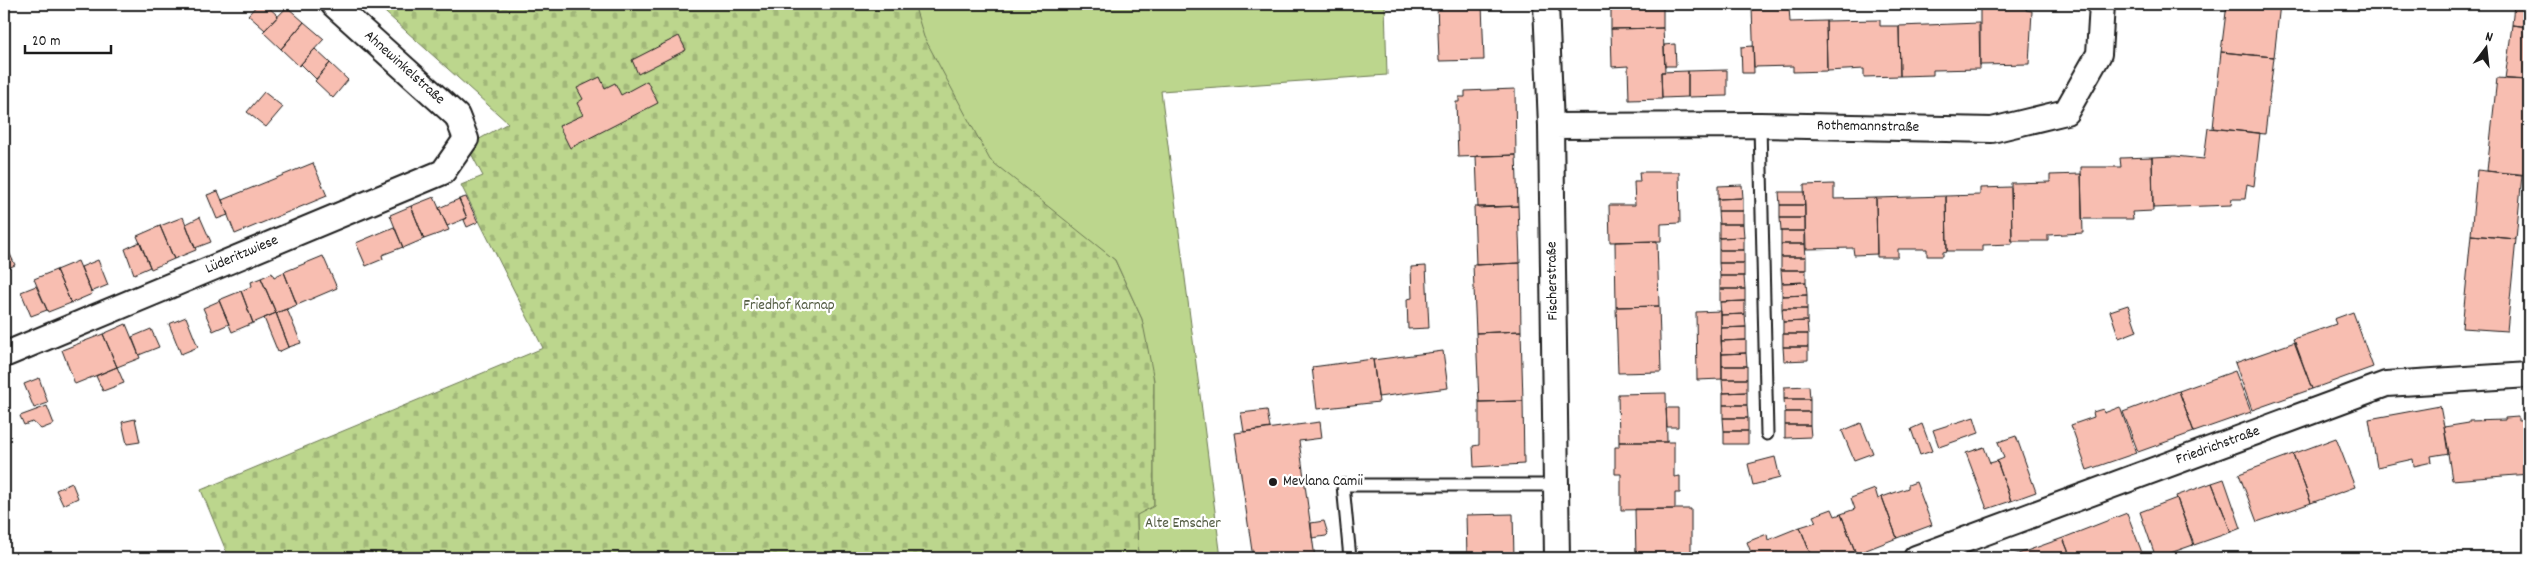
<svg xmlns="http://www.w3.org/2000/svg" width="2533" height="562" font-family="Dekko,sans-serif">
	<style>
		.cemetery { fill: url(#cemetery-stones); stroke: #6c7954 }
		.park { fill: #bcd68d; stroke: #6c7954 }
		.building { fill: #f8beb1; stroke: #1c1c1c }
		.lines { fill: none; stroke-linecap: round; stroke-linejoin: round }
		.lane-casing { stroke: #1c1c1c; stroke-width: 15 }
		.street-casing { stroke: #1c1c1c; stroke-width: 28 }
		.lane { stroke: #fff; stroke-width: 11 }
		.street { stroke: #fff; stroke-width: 24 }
		.poi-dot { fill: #1c1c1c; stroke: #fff; stroke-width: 2 }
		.labels { text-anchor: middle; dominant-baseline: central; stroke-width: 4.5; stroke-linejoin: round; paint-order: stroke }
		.street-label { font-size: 15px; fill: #1c1c1c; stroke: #fff }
		.park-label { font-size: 15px; fill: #545d44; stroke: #fff }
		.poi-label { font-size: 15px; fill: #1c1c1c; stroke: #fff; text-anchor: start }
	</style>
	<defs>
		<pattern id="cemetery-stones" width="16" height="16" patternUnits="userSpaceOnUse" patternTransform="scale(1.25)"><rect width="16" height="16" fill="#bcd68d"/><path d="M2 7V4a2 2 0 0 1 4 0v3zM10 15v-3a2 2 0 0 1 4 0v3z" fill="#a1b779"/></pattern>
	</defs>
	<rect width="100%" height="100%" fill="#fff"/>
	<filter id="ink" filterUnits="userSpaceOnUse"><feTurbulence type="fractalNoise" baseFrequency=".02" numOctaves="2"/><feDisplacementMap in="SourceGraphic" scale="10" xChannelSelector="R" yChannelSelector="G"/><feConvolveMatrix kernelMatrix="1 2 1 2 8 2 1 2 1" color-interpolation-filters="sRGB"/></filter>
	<g filter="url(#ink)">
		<path class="cemetery" d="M376,4H918L1082,232L1115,260L1142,319L1151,347L1154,381V507L1137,516L1138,558H229L201,490L543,348L461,185L483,176L467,146L508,123Z"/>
		<path class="park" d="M914,4H1385L1387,75L1161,91L1221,558H1138L1137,515L1154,506V380L1142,319L1115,260L990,160L924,37Z"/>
		<path class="building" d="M258,4H265L278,16L265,30L248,15Z
			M1437,4H1482L1484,60L1439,61Z
			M1611,4H1663V28L1611,29Z
			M1980,4H2027L2026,10L2032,11L2029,64L1980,65Z
			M2227,4H2280L2274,57L2221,52Z
			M2514,4H2529V27L2512,25Z
			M287,7L304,22L281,49L263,32Z
			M1789,7L1790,22L1826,21L1827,71L1793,72V66L1754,67L1752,8Z
			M1880,20V26H1899L1900,76L1864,77V69L1827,71L1826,21Z
			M304,22L324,39L299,66L281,49Z
			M1979,23L1980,69L1933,70V75L1900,76L1899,26Z
			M2512,25L2529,27V80L2505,79Z
			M1663,28L1665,72H1661L1662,99L1629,100L1628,66L1612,67L1611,29Z
			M679,36L686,50L638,74L632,60Z
			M1675,44L1676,66H1665L1664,45Z
			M1753,46L1754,73H1742L1741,47Z
			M315,49L330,63L316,79L301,64Z
			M2221,52L2274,57L2265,134L2213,128Z
			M330,63L348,80L333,98L315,81Z
			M1727,70V96L1688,97V71Z
			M1688,71V97L1662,98L1661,72Z
			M600,77L605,88L615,83L621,95L647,81L658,103L570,148L559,126L583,115L577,103L583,99L577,88Z
			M2497,78L2529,80V175L2487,171Z
			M1515,89L1516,155L1458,157L1456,102H1459V97H1465V91Z
			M264,92L283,107L266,127L247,112Z
			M2208,128L2260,133L2254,186L2247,184L2245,199H2232L2231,205L2153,208L2152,157L2175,156L2204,159Z
			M1516,155L1518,206L1478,208L1476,156Z
			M2152,157L2153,211L2132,212L2133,219H2082L2081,167H2121L2120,158Z
			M313,163L327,196L235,234L222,200Z
			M2477,170L2522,175L2516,239L2471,235Z
			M1639,172H1679L1680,223L1661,224V241L1610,242L1609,205H1635L1634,182H1640Z
			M2081,174L2083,233L2048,235V241H2012L2011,183L2050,182V175Z
			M1834,184V199L1876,198L1877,254L1854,255L1853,248L1806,249L1804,185Z
			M1742,185L1743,198L1718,199V186Z
			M2011,187L2012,244L1983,245V251H1947L1946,196L1980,195V188Z
			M218,191L228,215L217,219L207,195Z
			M1779,192H1804L1805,205H1780Z
			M1946,196L1947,251L1943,252V256H1927V249H1898V257H1877L1876,198Z
			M434,197L449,230L424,239L411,206Z
			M466,197L478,222L467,227L464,220L467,218L459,199Z
			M1743,198V211H1718V199Z
			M459,199L467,218L447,226L439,208Z
			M1780,205H1805V218H1780Z
			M411,206L424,239L403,248L390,215Z
			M1518,206L1520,263L1476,265L1474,207Z
			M1718,211H1743V224H1719Z
			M183,217L196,250L174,259L160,226Z
			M200,217L211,242L195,248L186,224Z
			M1780,218H1805V231H1781Z
			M1719,224H1743L1744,237L1719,238Z
			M160,226L174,259L151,269L137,236Z
			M394,227L403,247L382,255L383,259L366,266L356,243Z
			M1781,231H1805V244H1781Z
			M2471,235L2516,239L2507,331L2462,328Z
			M1744,237V250H1719V238Z
			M4,241L15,265L4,270Z
			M1657,241L1659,306L1616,307L1615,242Z
			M140,242L150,267L134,274L125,249Z
			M1781,244H1805L1806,257H1781Z
			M1719,250H1744V263H1719Z
			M323,256L337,288L297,305L284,272Z
			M1781,257H1806V270H1781Z
			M98,260L108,285L91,292L81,267Z
			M78,261L92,294L71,303L56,270Z
			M1520,263L1521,331L1476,333L1473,265Z
			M1719,263H1744V276H1720Z
			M1426,266L1429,328L1408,329L1407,299L1412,298L1411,267Z
			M56,270L71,303L48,312L34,279Z
			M1781,270H1806V282L1782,283Z
			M284,272L297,305L276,313L261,278L272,273L274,277Z
			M1720,276H1744L1745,289H1720Z
			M261,278L276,313L253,323L241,291L252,286L251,282Z
			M1806,282L1807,295L1782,296V283Z
			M36,286L47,310L31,316L21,292Z
			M1720,289H1745V301L1720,302Z
			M241,291L253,323L232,332L219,300Z
			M1807,295V309H1782V296Z
			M219,301L229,324L213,331L203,308Z
			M1745,301V314L1721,315L1720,302Z
			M2128,305L2137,331L2119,338L2110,311Z
			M1659,306L1661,372L1618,373L1616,307Z
			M287,309L301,343L289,347L276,313Z
			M1782,309H1807V321L1783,322Z
			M1721,311L1722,379L1697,380L1696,312Z
			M2353,312L2373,367L2312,389L2293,339L2336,324L2334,319Z
			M276,313L289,347L278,352L264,318Z
			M1745,314L1746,327L1721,328V315Z
			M186,317L198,347L181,354L169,324Z
			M1807,321L1808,334H1783V322Z
			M126,324L140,358L117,367L103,334Z
			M1746,327V340L1721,341V328Z
			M151,329L159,347L139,355L132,337Z
			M1521,331L1523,401L1479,402L1476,333Z
			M103,334L117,367L75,384L62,350Z
			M1783,334H1808V347H1783Z
			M1746,340V353L1722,354L1721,341Z
			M2295,342L2312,389L2252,410L2235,363Z
			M1783,347H1808V360L1784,361Z
			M1443,351L1448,388L1378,397L1373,360Z
			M1746,353L1747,366H1722V354Z
			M1373,359L1379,402L1317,409L1312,367Z
			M1722,366H1747V379H1722Z
			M117,367L124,383L103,391L96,376Z
			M2235,371L2251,412L2194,432L2179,391Z
			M39,378L48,403L34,408L24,384Z
			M1722,379H1747V392L1723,393Z
			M1809,386L1810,399H1784V387Z
			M2179,391L2194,432L2138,452L2123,412Z
			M1747,392V405H1723V393Z
			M1666,393L1667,442H1619L1618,394Z
			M1784,399H1810V412H1785Z
			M1523,401L1524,464L1474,467L1473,446L1479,445V402Z
			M1723,405H1747L1748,418H1723Z
			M47,406L54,424L41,429L33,422L24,425L20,416Z
			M2440,406L2449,453L2431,456L2432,462L2414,466L2413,459L2377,467L2369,419Z
			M2120,407L2136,453L2087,470L2071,425L2094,417L2093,412L2103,409L2104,413Z
			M1666,408H1678V427H1667Z
			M1267,410L1270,428L1244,432L1241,413Z
			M1785,412H1810V425H1785Z
			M1974,417L1979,433L1939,447L1933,430Z
			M2518,417V421L2529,420V474L2452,480L2444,427L2469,423V421L2505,420V418Z
			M1723,418H1748V431H1724Z
			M135,419L140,442L127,444L122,422Z
			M1320,422L1322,438L1299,441L1315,558H1253L1235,433Z
			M1861,423L1873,453L1854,460L1842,431Z
			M1922,424L1932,451L1920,455L1911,429Z
			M1785,425H1810L1811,437L1785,438Z
			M1724,431H1748V444H1724Z
			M2016,436L2036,492L2011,501L1997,461L2004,458L1998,442Z
			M2336,438L2355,487L2311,503L2293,454Z
			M1619,442H1674V477L1680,476V493H1675V509L1621,510V474H1615V447H1619Z
			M1984,447L1990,463L1997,461L2011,501L1987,509L1966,453Z
			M2293,454L2311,503L2257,522L2239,474Z
			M1775,457L1780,478L1753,485L1748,464Z
			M2224,479L2241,528L2231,532L2212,483Z
			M1916,482L1932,525L1897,538L1882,497L1908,488V485Z
			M72,483L78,498L63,505L56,490Z
			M2212,483L2231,532L2194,545L2176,496Z
			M1875,489L1878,499L1882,497L1897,538L1856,554L1841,514L1855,509L1851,498Z
			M2177,498L2193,545L2156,558L2140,512Z
			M1635,509H1691V558H1636Z
			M1832,509L1835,516L1841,514L1856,554L1844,558H1812L1800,527L1816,522L1813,516Z
			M2127,513L2144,558H2071L2063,538Z
			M1513,514L1514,558H1467L1466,515Z
			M1324,521L1328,534L1326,536L1312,538L1311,523Z
			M1800,527L1812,558H1753L1747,542L1767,534L1768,540Z
			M2063,538L2071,558H2007Z"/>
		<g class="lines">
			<defs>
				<path id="lane" d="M1760,125L1767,434
					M1350,558L1343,485H1556"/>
				<path id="street" d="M1546,4L1551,126L1557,558
					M1551,126L1760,125L1992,130L2066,112L2099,54L2102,4
					M4,355L443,172L466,139L457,116L333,4
					M1916,558L2386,384L2529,375"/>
			</defs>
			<use href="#lane" class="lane-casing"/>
			<use href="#street" class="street-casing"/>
			<use href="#lane" class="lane"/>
			<use href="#street" class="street"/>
		</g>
	</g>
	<circle class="poi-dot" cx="1273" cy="482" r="5"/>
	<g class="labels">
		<g class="street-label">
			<text transform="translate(404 68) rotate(42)">Ahnewinkelstraße</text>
			<text transform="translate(1868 127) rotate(1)">Rothemannstraße</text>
			<text transform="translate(242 255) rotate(-23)">Lüderitzwiese</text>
			<text transform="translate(1553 281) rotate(-91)">Fischerstraße</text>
			<text transform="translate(2218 446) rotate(-20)">Friedrichstraße</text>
		</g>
		<g class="park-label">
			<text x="789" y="306">Friedhof Karnap</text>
			<text x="1183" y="524">Alte Emscher</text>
		</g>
		<g class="poi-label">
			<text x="1283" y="482">Mevlana Camii</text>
		</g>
	</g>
	<rect width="2533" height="562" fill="none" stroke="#fff" stroke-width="20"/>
	<rect x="10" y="10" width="2513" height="542" fill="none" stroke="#1c1c1c" stroke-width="2" filter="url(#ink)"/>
	<g transform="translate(2486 48) rotate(15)" stroke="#ffffff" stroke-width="4" paint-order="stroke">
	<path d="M0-4L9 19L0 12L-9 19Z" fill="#1c1c1c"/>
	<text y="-8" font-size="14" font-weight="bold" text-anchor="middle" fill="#1c1c1c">N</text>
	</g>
	<path d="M25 45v8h86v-8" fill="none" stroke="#1c1c1c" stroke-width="2.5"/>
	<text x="32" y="45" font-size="15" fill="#1c1c1c" stroke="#ffffff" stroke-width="4" paint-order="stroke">20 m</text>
</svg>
